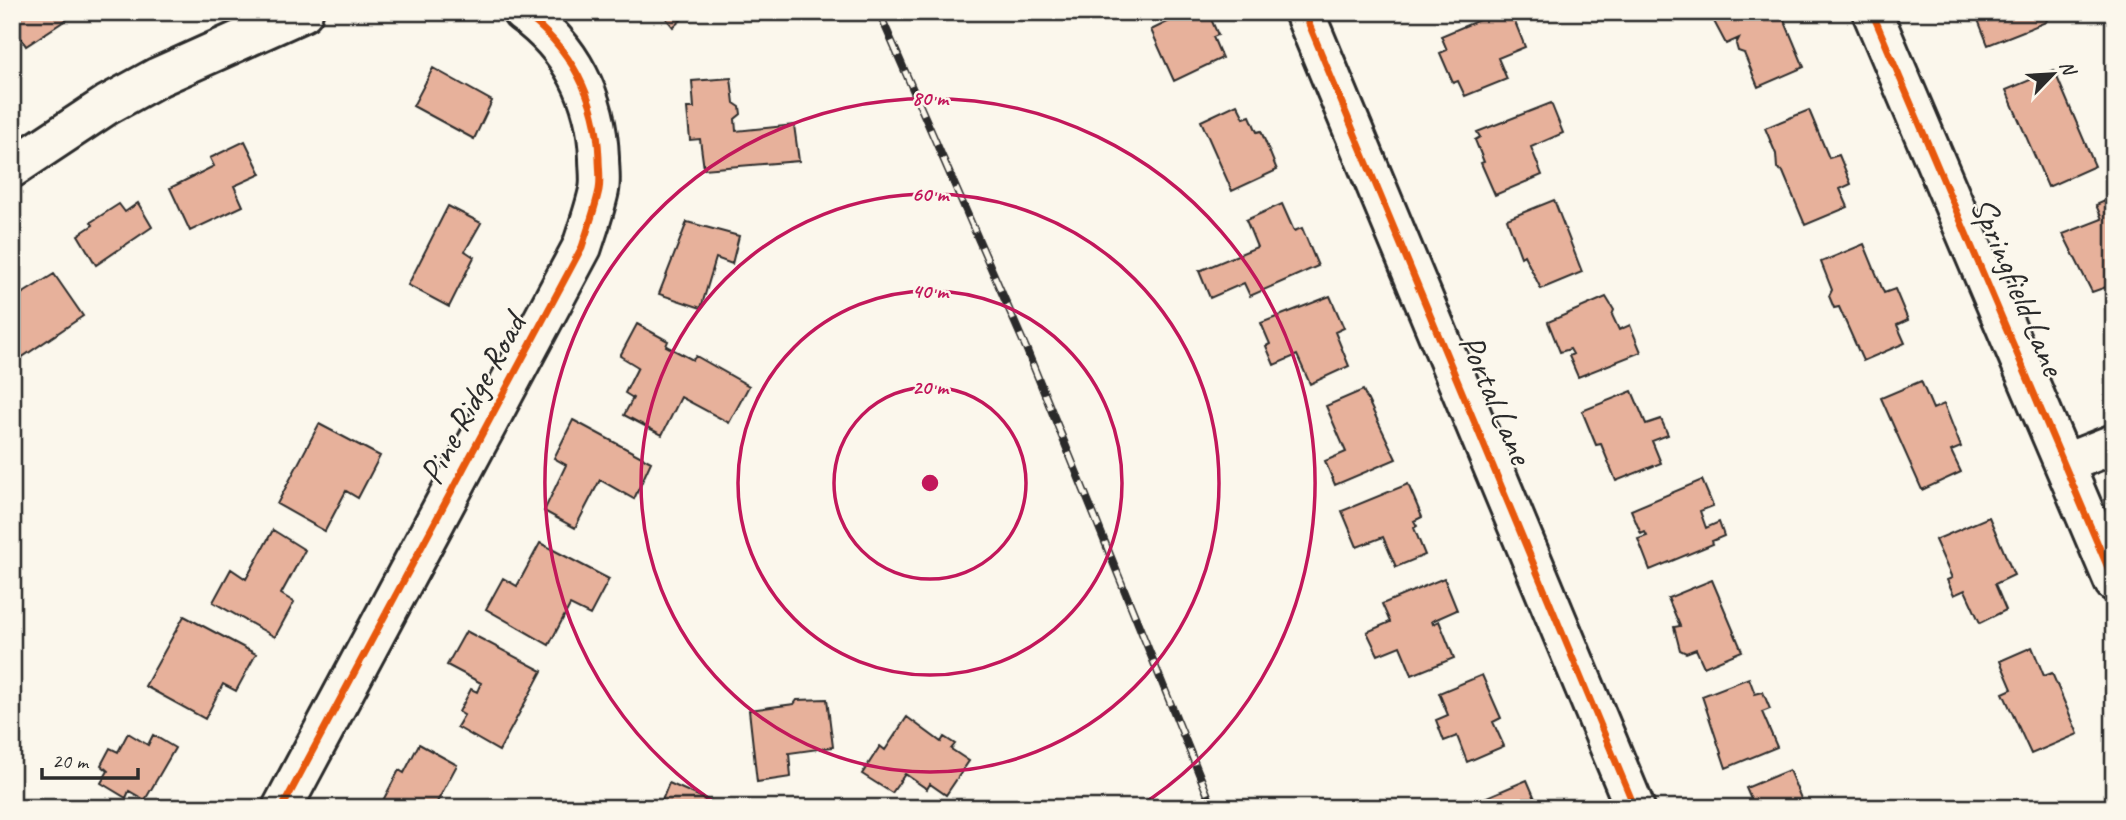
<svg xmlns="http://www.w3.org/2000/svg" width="2126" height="820" font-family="Caveat,sans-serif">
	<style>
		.building { fill: #e7b19b; stroke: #2b2b2b; stroke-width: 2 }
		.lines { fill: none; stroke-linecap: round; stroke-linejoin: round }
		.minor-casing { stroke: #2b2b2b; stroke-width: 44 }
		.minor { stroke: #fbf7ec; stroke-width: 38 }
		.rail-casing { stroke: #2b2b2b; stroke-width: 8 }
		.rail { stroke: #fbf7ec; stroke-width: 5; stroke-dasharray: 16; stroke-linecap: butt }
		.cycleway-casing { stroke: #fbf7ec; stroke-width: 11 }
		.cycleway { stroke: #e8590c; stroke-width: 7 }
		.ring { fill: none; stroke: #c2185b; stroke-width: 3.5 }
		.labels { text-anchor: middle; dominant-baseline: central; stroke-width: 5; stroke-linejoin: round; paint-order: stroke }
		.street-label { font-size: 35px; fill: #2b2b2b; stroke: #fbf7ec }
		.centre { fill: #c2185b; stroke: #fbf7ec; stroke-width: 3.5 }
		.ring-label { font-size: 21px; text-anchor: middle; font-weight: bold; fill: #c2185b; stroke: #fbf7ec; stroke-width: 5; stroke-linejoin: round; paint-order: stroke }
	</style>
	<rect width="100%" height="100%" fill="#fbf7ec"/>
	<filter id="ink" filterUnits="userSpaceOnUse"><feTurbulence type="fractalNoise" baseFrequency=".0143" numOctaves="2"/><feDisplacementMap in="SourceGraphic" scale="14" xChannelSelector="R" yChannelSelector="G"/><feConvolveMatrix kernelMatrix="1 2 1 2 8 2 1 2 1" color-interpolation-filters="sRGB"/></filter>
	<g filter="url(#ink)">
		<path class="building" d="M12,12H78L26,46L12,24Z
			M661,12H690L673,27Z
			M1188,12H1208L1218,35L1213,37L1222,58L1174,81L1151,30Z
			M1498,12H1511L1525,47L1498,58L1507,79L1465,96L1458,81L1453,83L1440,53L1447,50L1441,36Z
			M1709,12H1781L1804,67L1758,87L1744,53L1738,51L1736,44L1739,38L1726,44Z
			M1975,12H2050L2046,22L1988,45Z
			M433,68L492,101L474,139L413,106Z
			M2054,70L2095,166L2048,187L2006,90Z
			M731,78L734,103L740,107L741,114L735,119L736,131L794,125L799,161L704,169L700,139L690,140L687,108H694L692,81Z
			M1551,103L1563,133L1531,147L1542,175L1495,195L1481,163L1484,162L1475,140L1480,137L1477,132Z
			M1237,104L1244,118L1250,116L1257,132L1261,131L1277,170L1232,191L1201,121Z
			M1809,110L1829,158L1839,155L1851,184L1840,189L1848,207L1805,225L1783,172L1777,168L1776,154L1765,128Z
			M245,141L261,174L234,186L243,206L190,231L170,188L214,166L210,158Z
			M2114,197V306L2106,287L2092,292L2063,234L2102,219L2096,205Z
			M1554,200L1582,272L1541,289L1524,255L1521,257L1507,219Z
			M138,203L152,227L96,265L78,235L93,225L91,222L119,204L125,212Z
			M1282,204L1294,231L1302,228L1318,266L1250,296L1244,283L1210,298L1199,271L1257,247L1246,220Z
			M448,206L481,223L465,251L474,257L449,307L408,285Z
			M687,222L739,236L732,264L716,258L701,308L659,294Z
			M1864,244L1884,293L1895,289L1908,320L1897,325L1905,343L1863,361L1839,307L1834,308L1829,296L1832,290L1821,262Z
			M54,274L83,316L12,364V300Z
			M1330,296L1344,328L1335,332L1349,366L1310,384L1297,355L1274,365L1266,346L1270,344L1261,323Z
			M1606,297L1614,310L1612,315L1619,330L1630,325L1641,352L1578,377L1569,356L1573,354L1570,349L1560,352L1548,322Z
			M637,324L668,341L666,346L693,360L696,356L749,386L729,423L681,397L662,435L624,415L633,398L625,393L638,367L620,356Z
			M1921,381L1933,409L1944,404L1961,447L1951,451L1961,472L1922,490L1881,398Z
			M1363,390L1396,459L1335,485L1325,461L1346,452L1326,406Z
			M1632,391L1646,424L1661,419L1668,435L1652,441L1661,463L1616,481L1601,444L1596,445L1582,411Z
			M573,420L651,462L634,499L600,480L575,528L544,511L566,465L554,458Z
			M319,424L380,456L358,498L346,491L325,531L277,504Z
			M1702,480L1713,506L1700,511L1706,528L1719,522L1724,536L1712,541L1713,544L1650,570L1638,539L1647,536L1645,532L1641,534L1631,510Z
			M1408,484L1422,517L1414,521L1417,526L1414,528L1425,555L1396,567L1383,537L1357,547L1342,511Z
			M1989,517L2014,575L1995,584L2006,610L1980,623L1965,590L1954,595L1947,580L1952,578L1935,540Z
			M273,530L305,550L281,594L294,602L275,637L213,602L231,569L246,579Z
			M540,543L609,579L590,615L570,605L549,645L486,609L503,578L517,586Z
			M1444,578L1457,610L1432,621L1433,624L1439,621L1454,658L1412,675L1400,646L1378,655L1367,632L1390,622L1382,604Z
			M1712,580L1742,651L1704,667L1696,649L1686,653L1680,650L1674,627L1680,626L1668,598Z
			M184,616L256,654L236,691L223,684L205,719L145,686Z
			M466,631L542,671L499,751L457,727L464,715L459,712L471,689L477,692L481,683L447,665Z
			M2032,647L2044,676L2052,673L2078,734L2031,754L2003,693L2012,689L2000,661Z
			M1482,675L1501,718L1493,722L1504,746L1467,762L1457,736L1444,741L1436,720L1448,715L1439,693Z
			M1749,678L1755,694L1763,692L1770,709L1762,712L1777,747L1726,768L1702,696Z
			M827,699L833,747L789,753L791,777L757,782L749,710L794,704L797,700Z
			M907,717L941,742L944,737L955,744L951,749L969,761L946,795L930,784L927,789L905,774L892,793L862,774L880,746L885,750Z
			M128,733L148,745L153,735L175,748L145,800L129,791L126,798L101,783L108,771L101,765L110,748L118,752Z
			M419,744L457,765L436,804L445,808H379L399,770L404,773Z
			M1789,770L1805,808H1746L1753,804L1746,788Z
			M1527,780L1539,808H1461Z
			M669,783L717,804L716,808H659Z"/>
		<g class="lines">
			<defs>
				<path id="minor" d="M1304,12L1635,808
					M1872,12L2114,582
					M12,168L107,105L158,77L303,12
					M2066,463L2114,444
					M282,808L582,247C588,228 595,209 599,190C601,180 599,168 599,158C597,98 571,47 522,12"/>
			</defs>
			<use href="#minor" class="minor-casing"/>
			<use href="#minor" class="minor"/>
			<defs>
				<path id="rail" d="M879,12L1026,348L1213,808"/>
			</defs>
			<use href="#rail" class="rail-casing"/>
			<use href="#rail" class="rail"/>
			<defs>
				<path id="cycleway" d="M1304,12L1635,808
					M1872,12L2114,582
					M282,808L582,247C588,228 595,209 599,190C601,180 599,168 599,158C597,98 571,47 522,12"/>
			</defs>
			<use href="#cycleway" class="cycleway-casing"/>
			<use href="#cycleway" class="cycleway"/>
		</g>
	</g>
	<g class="ring">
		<circle cx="930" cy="483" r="96"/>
		<circle cx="930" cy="483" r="192"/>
		<circle cx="930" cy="483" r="289"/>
		<path d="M723 808A385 385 0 1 1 1137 808"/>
	</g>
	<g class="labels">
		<g class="street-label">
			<text transform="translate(2018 286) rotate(67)">Springfield Lane</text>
			<text transform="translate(472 399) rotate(-62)">Pine Ridge Road</text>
			<text transform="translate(1496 399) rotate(67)">Portal Lane</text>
		</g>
	</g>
	<circle cx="930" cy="483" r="10" class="centre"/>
	<g class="ring-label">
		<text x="930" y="105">80 m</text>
		<text x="930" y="201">60 m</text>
		<text x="930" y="298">40 m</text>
		<text x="930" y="394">20 m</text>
	</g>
	<rect width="2126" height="820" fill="none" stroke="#fbf7ec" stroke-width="42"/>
	<rect x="21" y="21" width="2084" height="778" fill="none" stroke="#2b2b2b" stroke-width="2.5" filter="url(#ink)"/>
	<g transform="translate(2053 74) rotate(65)" stroke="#fbf7ec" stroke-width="5" paint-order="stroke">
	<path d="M0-5L12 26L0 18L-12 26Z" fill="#2b2b2b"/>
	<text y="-10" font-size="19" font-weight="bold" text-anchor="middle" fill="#2b2b2b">N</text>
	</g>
	<path d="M42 768v10h96v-10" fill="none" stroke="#2b2b2b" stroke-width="3.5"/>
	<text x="52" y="768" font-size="21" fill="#2b2b2b" stroke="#fbf7ec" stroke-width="5" paint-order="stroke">20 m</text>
</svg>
